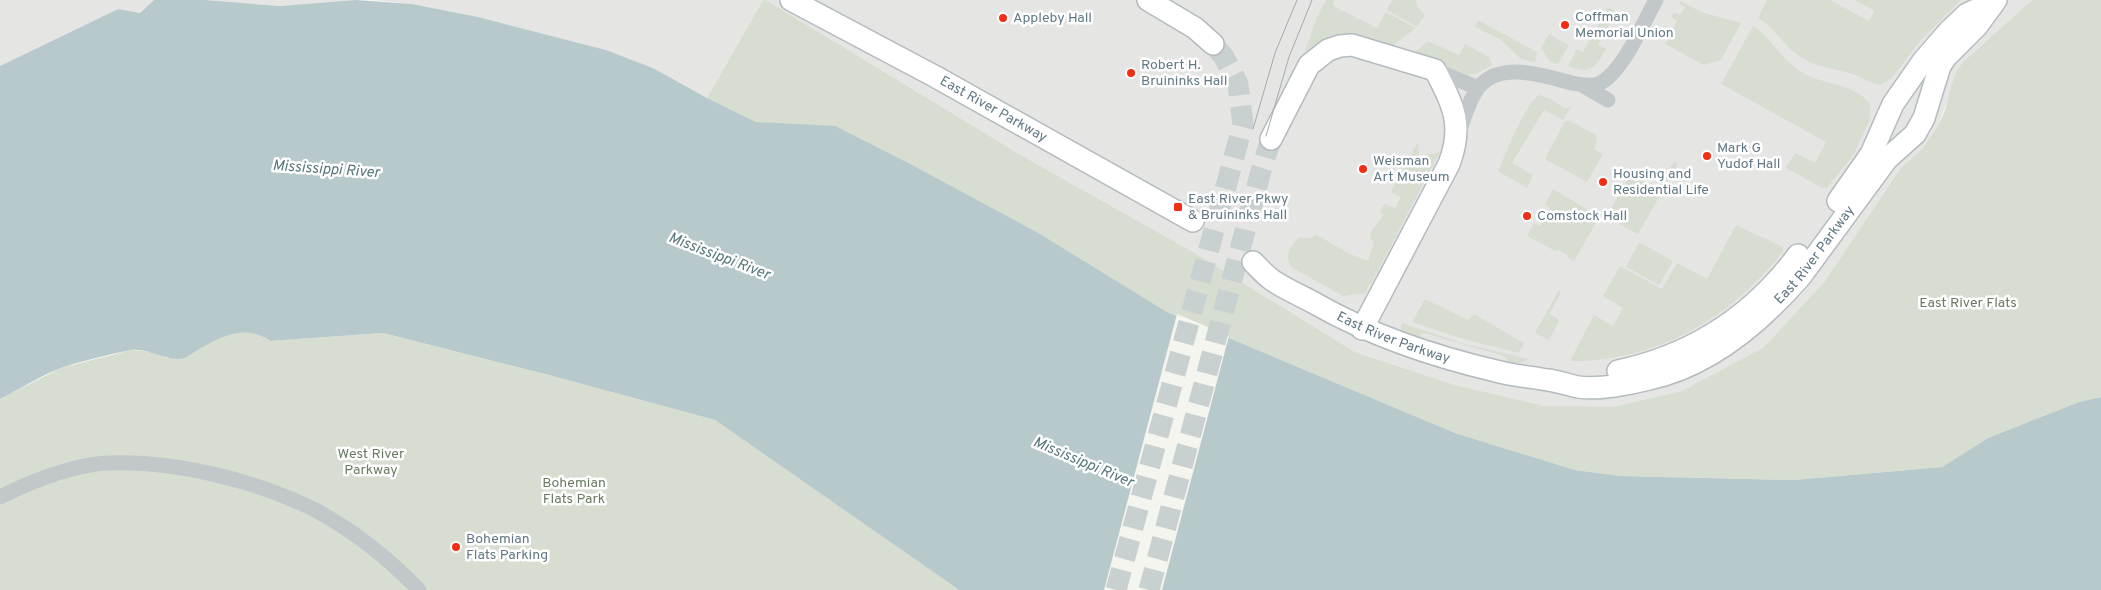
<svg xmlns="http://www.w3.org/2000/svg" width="2101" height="590" font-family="Overpass,sans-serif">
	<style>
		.built { fill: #e5e6e4 }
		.green { fill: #d7ddd1 }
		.water { fill: #b8c9cb }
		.pier { fill: #f5f5f0 }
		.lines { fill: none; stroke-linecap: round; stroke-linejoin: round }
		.secondary-tunnel { stroke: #c9d0d0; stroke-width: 21; stroke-dasharray: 21 11; stroke-linecap: butt }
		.secondary-casing { stroke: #b4bbbe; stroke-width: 24 }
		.street { stroke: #c2c7c9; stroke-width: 15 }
		.secondary { stroke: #fff; stroke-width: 21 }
		.tram { stroke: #a2aaae; stroke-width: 1 }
		.poi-dot { fill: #f02f15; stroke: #fff; stroke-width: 2 }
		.labels { text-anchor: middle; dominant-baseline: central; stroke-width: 5; stroke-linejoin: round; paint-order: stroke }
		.poi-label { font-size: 14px; fill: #617984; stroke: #fff; text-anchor: start }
		.street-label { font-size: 14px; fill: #617984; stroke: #fff }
		.park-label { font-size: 14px; fill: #697b61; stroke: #fff }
		.water-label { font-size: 15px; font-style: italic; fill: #58767b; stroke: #fff }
	</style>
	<rect width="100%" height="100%" fill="#f5f5f0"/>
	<path class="built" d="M0,0H154L140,13L118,9L0,66Z
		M205,0H355L280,6Z
		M373,0H763L707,98L653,68L606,50L478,17L412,4Z
		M766,0H2032L1963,62L1937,127L1922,149L1900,169L1825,281L1764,347L1682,391L1612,407H1544L1455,385L1355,352L1193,252L1026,158Z"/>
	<path class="green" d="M763,0H766L1026,158L1193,252L1355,352L1455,385L1544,406L1612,407L1682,391L1764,347L1825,281L1900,169L1922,149L1937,127L1944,113L1955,74L1963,62L2032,0H2101V397L2079,402L1988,438L1942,467L1794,480L1620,476L1575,470L1455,433L1167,312L1039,234L916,167L778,124L756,122L707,98Z
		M1326,0H1334L1333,4L1335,7L1377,28L1386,12L1416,28L1389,48L1309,53L1305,51L1317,17Z
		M1392,0H1416L1417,6L1425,15L1417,27L1387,10Z
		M1767,0H1830L1869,21L1875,11L1854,0H1961L1919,42L1892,78L1880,85C1871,83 1863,78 1855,75C1834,68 1811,67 1794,52C1781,42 1773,26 1758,18Z
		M1680,1L1701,12L1741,23L1721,60L1704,65L1665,44L1670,36L1663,32L1666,26L1673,29L1677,21L1671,17L1674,12L1680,15L1685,7L1679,3Z
		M1608,7L1616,12L1598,44L1606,49C1595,68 1591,75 1568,66L1577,49L1583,52Z
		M1478,20L1537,52L1535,63L1520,58L1501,40L1475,27Z
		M1753,26C1774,39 1780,61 1805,74C1825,85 1858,84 1871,106L1870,116L1871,117L1854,154L1827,188H1822L1786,168L1795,153L1815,163L1826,142L1721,84Z
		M1549,34L1569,45L1558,64L1550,62L1541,48Z
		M1428,41L1459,55L1465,44L1489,57L1492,65L1476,74L1467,75L1413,54Z
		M1540,95L1549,98L1564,108L1571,107L1563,120L1544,110L1512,163L1533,175L1527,188L1498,171C1505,156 1526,100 1540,95Z
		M1565,121H1570L1596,135L1597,142L1594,149L1603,154L1587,182L1545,159Z
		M1418,142L1419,156L1440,152L1371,284H1369L1366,293L1343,296L1291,267C1284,255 1291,244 1300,237L1312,238L1315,234L1350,254L1368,261L1374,241L1370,240L1371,232L1383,215L1380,211L1385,204L1395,208L1401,197L1391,192Z
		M1675,162L1678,164L1638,234L1619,224L1622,218L1614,213L1611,209L1630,174L1654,187H1659L1673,163Z
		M1553,189L1592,212L1594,210L1601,214L1574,261L1567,257V255L1558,250L1557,252L1527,236L1534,223L1540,226L1550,208L1545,205Z
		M1736,225L1783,247V251C1732,318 1655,362 1570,361L1594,315L1613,326L1623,308L1603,296L1620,266L1662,289L1677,263L1707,279Z
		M1639,242L1673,261L1659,285L1626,267Z
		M1559,290L1561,292L1550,314L1558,319L1559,321L1549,340L1535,333Z
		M1425,299L1468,320L1474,314L1524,343L1519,353L1463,339L1412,322Z
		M1402,323L1465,344L1529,359L1521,363H1509L1504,356L1424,333L1417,338L1400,332Z
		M247,332L260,335L270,341L383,333L549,375L715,420L959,590H0V399L61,368L131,350L153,352L166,358L181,359L214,341L230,334Z"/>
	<path class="water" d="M154,0H205L280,6L355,0L412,4L478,17L606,50L653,68L707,98L756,122L835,126L916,167L1040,234L1167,312L1455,433L1575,470L1620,476L1794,480L1942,467L1988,438L2079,402L2101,397V590H959L715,420L549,375L383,333L270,341C244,323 221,337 196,351C191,354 185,359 179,359C163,360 149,348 131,350C114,353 78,362 61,368C40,376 20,389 0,399V66L118,9L140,13Z"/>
	<path class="pier" d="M1177,314L1229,336L1162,590H1104Z"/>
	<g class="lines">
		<path class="secondary-tunnel" d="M1116,590L1243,124L1238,84L1224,57L1213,44
			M1149,590L1261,171L1271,139"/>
		<defs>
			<g id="secondary">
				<path id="s1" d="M791,0L936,77L1193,221"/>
				<path d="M1148,0L1195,28L1213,44"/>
				<path d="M1271,139L1309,65L1328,50L1340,46L1352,45L1435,70C1453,105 1464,125 1449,164L1362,329"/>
				<path d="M1838,201L1871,154L1893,104L1923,61L1949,31L1967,14L1993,2"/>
				<path id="s2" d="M1253,262C1259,268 1265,275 1272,280C1285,289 1302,296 1316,304C1374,337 1435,357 1500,372C1516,376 1532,377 1548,380C1558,381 1568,385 1578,387C1598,390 1630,384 1649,379C1710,366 1761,322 1801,276L1887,159L1915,134L1924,118L1940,66L1946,57L1977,26L1996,0"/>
				<path d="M1618,371C1693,355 1752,317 1798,255"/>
			</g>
		</defs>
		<use href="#secondary" class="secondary-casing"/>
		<path class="street" d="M1435,70L1478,88
			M1584,86L1608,100
			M1458,134C1464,120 1468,101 1478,88C1500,60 1544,76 1572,83C1581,85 1594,87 1602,82C1624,69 1643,23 1656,0
			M0,497C32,481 72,465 108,463C173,460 259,481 317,511C354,531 390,560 419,590"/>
		<use href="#secondary" class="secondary"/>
		<path class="tram" d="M1253,129L1275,53L1297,0
			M1266,136L1289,57L1312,0"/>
	</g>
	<g class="poi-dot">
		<circle cx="1003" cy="18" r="5"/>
		<circle cx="1565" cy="25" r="5"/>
		<circle cx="1131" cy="73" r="5"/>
		<circle cx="1707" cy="156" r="5"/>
		<circle cx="1363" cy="169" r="5"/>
		<circle cx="1603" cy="182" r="5"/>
		<rect x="1173" y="202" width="10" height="10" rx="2.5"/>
		<circle cx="1527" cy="216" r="5"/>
		<circle cx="456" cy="547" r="5"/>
	</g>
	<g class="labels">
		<g class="poi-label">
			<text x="1575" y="17">Coffman<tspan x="1575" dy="16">Memorial Union</tspan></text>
			<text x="1013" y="18">Appleby Hall</text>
			<text x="1141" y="65">Robert H.<tspan x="1141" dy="16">Bruininks Hall</tspan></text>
			<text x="1717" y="148">Mark G<tspan x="1717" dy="16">Yudof Hall</tspan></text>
			<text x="1373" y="161">Weisman<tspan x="1373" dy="16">Art Museum</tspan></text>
			<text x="1613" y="174">Housing and<tspan x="1613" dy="16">Residential Life</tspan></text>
			<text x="1188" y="199">East River Pkwy<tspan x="1188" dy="16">&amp; Bruininks Hall</tspan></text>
			<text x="1537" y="216">Comstock Hall</text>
			<text x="466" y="539">Bohemian<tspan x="466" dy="16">Flats Parking</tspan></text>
		</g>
		<g class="street-label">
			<text stroke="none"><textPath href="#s1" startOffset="230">East River Parkway</textPath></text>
			<text stroke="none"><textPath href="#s2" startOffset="636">East River Parkway</textPath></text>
			<text stroke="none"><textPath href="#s2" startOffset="161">East River Parkway</textPath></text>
		</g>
		<g class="park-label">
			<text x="1968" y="303">East River Flats</text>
			<text x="371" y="454">West River<tspan x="371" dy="16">Parkway</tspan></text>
			<text x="574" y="483">Bohemian<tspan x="574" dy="16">Flats Park</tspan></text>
		</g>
		<g class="water-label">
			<text transform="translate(326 170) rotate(4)">Mississippi River</text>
			<text transform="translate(719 257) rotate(21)">Mississippi River</text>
			<text transform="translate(1083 463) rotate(23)">Mississippi River</text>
		</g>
	</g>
</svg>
